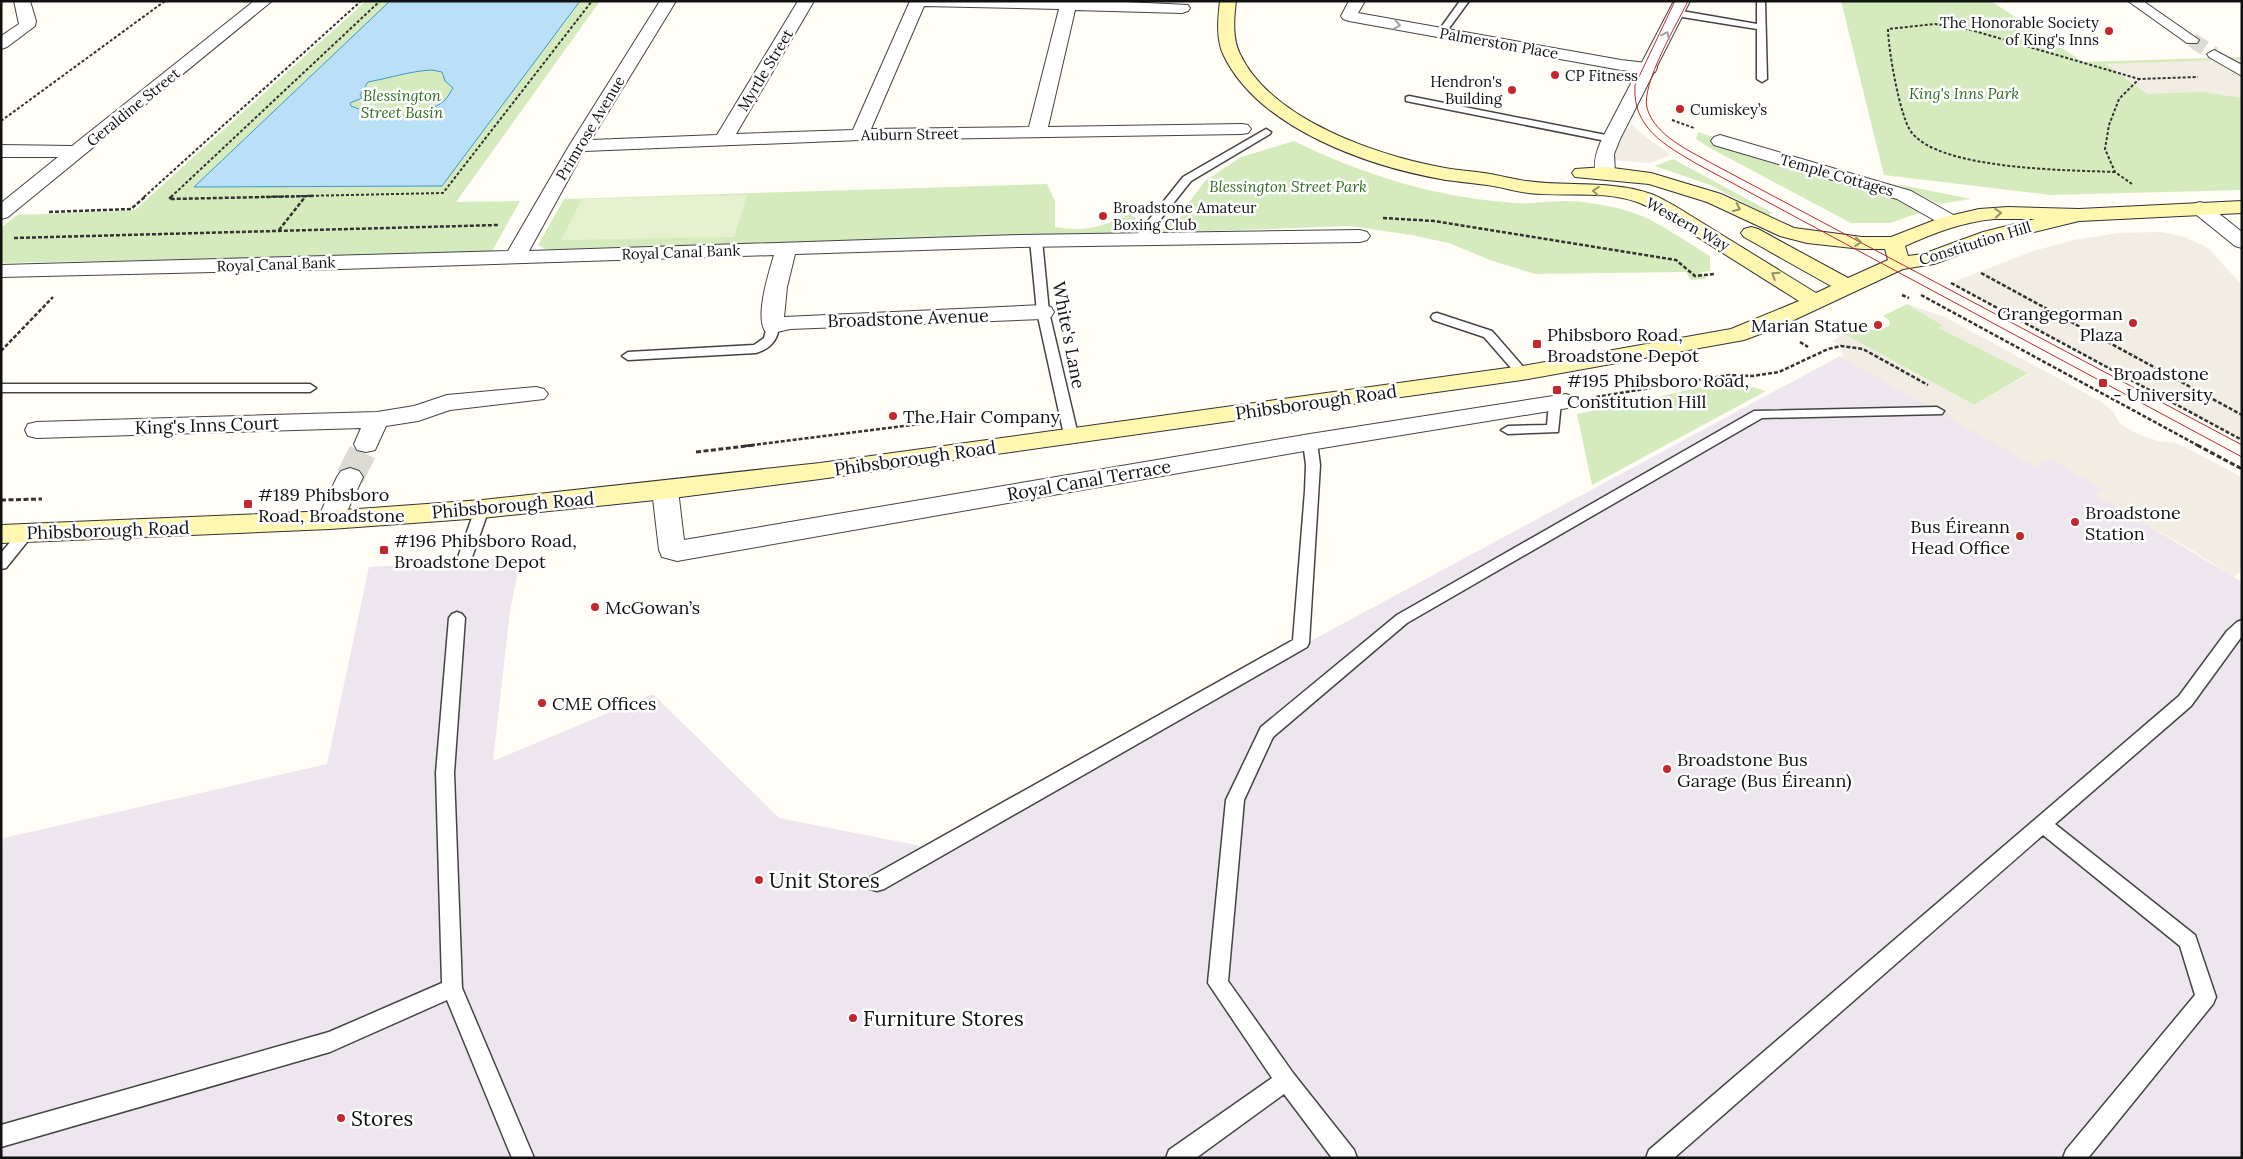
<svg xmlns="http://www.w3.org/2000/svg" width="2243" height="1159" font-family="Lora,serif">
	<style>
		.industrial { fill: #eee6ef }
		.green { fill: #d5ebbd }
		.pitch { fill: #e6f2cf }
		.plaza { fill: #f1ede2 }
		.water { fill: #b9e0f7; stroke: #3f96cf; fill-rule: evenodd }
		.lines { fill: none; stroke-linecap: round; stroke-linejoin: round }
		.pedestrian-tunnel { stroke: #dbdad3; stroke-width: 15; stroke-dasharray: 15 8; stroke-linecap: butt }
		.minor-tunnel-far1 { stroke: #dbdad3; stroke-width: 22; stroke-dasharray: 22 11; stroke-linecap: butt }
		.minor-tunnel { stroke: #dbdad3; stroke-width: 28; stroke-dasharray: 28 14; stroke-linecap: butt }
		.service-casing { stroke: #444; stroke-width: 3 }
		.pedestrian-casing { stroke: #444; stroke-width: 2 }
		.minor-casing { stroke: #444; stroke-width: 2 }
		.tertiary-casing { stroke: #444; stroke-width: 2 }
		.secondary-casing { stroke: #333; stroke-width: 2 }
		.path-far2 { stroke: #333; stroke-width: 2; stroke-dasharray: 3 2; stroke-linecap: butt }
		.path-far1 { stroke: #333; stroke-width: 2.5; stroke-dasharray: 4 2; stroke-linecap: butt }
		.path { stroke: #333; stroke-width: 3; stroke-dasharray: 5 2.5; stroke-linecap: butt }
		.service { fill: #fff; fill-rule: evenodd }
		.pedestrian { fill: #fff; fill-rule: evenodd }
		.minor { fill: #fff; fill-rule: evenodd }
		.tertiary { fill: #fff; fill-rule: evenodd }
		.secondary { fill: #fff6b0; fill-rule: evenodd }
		.tram { stroke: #c4262e; stroke-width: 1 }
		.oneway { stroke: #a0a0a0 }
		.oneway2 { stroke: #948f68 }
		.poi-dot { fill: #c4262e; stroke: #fff; stroke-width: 2 }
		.labels { text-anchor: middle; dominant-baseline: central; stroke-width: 5; stroke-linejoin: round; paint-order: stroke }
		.far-poi-label { font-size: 15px; fill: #111; stroke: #fff; text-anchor: start }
		.far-street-label { font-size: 15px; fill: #111; stroke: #fff }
		.far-park-label { font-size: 15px; font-style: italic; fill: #2f6b1f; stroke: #fff }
		.poi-label { font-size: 18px; fill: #111; stroke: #fff; text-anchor: start }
		.street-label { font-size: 18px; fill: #111; stroke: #fff }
		.near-poi-label { font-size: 21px; fill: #111; stroke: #fff; text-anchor: start }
	</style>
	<rect width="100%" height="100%" fill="#fffdf5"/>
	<path class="industrial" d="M1840,356L1960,423L2049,458L2104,489L2096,494L2242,582V1158H1V843L4,838L327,764L369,567L521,557L510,611L493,761L653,694L779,818L952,852L1294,650Z"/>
	<path class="green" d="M366,1H600L456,202L520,201L491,253L1,263V228L17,215L135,210Z
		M1841,1H1991L2083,62L2242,57V190L2051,195L1884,175Z
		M1698,132L1903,201L1917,210L1919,213L1890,223H1851L1710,148L1696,139Z
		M1294,141C1363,175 1438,198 1515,203C1532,204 1550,201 1568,201C1590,202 1613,206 1634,213C1658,221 1688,243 1710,256V271L1701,272L1706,279L1691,280L1686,272L1535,274L1490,260L1449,243L1411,235L1350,226L1156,233L1178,217L1205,181L1241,157Z
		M1673,159L1773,213L1767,215L1710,185L1655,166Z
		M1047,184L1055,201V227C1086,232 1102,227 1130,214L1136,218L1128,228L1108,234L547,250L538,245L564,199Z
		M1897,184L1971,199L1939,204Z
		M1907,304L1943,325L1939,328L2029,373L1974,405L1844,334L1858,326C1871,332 1878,331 1890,325L1889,320L1883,316Z
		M1731,381L1766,391L1592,485L1577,414Z"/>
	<path class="pitch" d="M747,195L734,237L561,240L582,199Z"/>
	<path class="plaza" d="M2242,59V98L2203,92L2147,94L2106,64Z
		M1631,123L1638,131L1671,155L1650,163L1614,160V152Z
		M2161,232L2185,237L2208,248L2242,285V440L1951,283L2033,251L2074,240L2118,233Z
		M1907,304L1945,317L2100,401L2112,410L2120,424L2138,434L2158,441L2177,443L2242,477V571L2234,577L2190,549L2095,495L2103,489L2050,459L2036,467L1843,358L1841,346L1832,341L1844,334L1974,405L2029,374L1939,328L1942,325Z"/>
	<path class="water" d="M390,1H580L442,186L194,187ZM432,70L442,72L445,81L453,88C450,92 448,98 444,101C426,115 395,119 373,117L378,110L365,111L351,106L350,103L362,98L360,95L368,82C390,78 410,71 432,70Z"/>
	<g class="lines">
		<path class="pedestrian-tunnel" d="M2192,40L2214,54"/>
		<path class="minor-tunnel-far1" d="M365,446L366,444"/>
		<path class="minor-tunnel" d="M350,477L366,445"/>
		<defs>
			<path id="service" d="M1460,1H1469L1444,35H1438L1437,33Z
				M1757,1H1765L1767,79L1762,82L1757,79V29L1676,16L1672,13L1676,10L1757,24Z
				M1409,96L1611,136L1616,139L1611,142L1406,101V97Z
				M1266,129L1271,132L1270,134L1191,181L1144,240H1136L1134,238L1136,236L1183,177Z
				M1036,237L1042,240L1049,312L1078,435L1071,439L1064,435L1037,312L1030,240Z
				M1437,313L1492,331L1526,370L1528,373L1526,376H1518L1484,337L1433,320L1431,317L1433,314Z
				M773,322L779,326C778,340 770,349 756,353L628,360L622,356L628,352L754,345L764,338L767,326Z
				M1,384H310L316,388L310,392H1Z
				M1555,399L1561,403L1558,432L1508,434L1501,430L1508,426L1547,425L1549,403Z
				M1937,407L1944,411L1942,414L1762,418L1407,623L1273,737L1244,800L1228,981L1293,1073L1354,1150L1357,1158H1332L1284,1094L1196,1158H1166L1169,1150L1272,1078L1208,983L1226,800L1261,727L1397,615L1754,411Z
				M1310,438L1317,442L1320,465L1309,643L1307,647L884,889L877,891L870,889L868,883L870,877L1293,640L1305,491L1306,465L1303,442Z
				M482,504L487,506L489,509L471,560L469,564H459L457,560L475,509L477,506Z
				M26,528L31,529L33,533L31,537L6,568L1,569V553L21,529Z
				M457,612L462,614L465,618L454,773L462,988L534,1158H512L447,1000L330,1052L1,1147V1125L329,1032L442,983L436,773L449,618L452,614Z
				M2242,620V636L2191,706L2055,824L2195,935L2216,997L2213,1004L2088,1158H2063L2066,1150L2195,995L2180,946L2043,835L1674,1158H1646L1649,1150L2179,696L2227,631L2237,622Z"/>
			<path id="pedestrian" d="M2128,1H2143L2199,40L2197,43H2187Z
				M2214,50L2242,65V76L2209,57L2207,54Z"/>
			<path id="minor" d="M14,1H30L36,21L35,26L7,47L1,49V36L19,24Z
				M254,1H272L8,217L1,219V203L58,157H1V145L72,146Z
				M660,1H676L591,140L717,135L798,1H814L736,134L853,130L910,1H1105L1188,5L1190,8L1188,11L1182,13L1075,10L1048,127L1242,124L1248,125L1251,129L1248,133L1242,134L860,140L584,151L529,251L1020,235L1360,230L1367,232L1370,236L1367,240L1360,242L1020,247L795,254L787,287L784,317L1043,305L1051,307L1054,312L1051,317L1043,319L790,329L773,333L765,331C755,316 769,272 774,255L341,269L1,277V265L508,251L569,146ZM924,6L1059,9L1029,127L871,129Z
				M1349,1H1365L1358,13L1621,60L1655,64L1657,68L1655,72L1649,73L1621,70L1349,21L1343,19L1341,16Z
				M1720,135L1911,191L1957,217L1960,221L1957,225L1950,227L1943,225L1897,199L1714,145L1711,141L1714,137Z
				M2200,202L2207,204L2242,232V248L2235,246L2193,212L2190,208L2193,204Z
				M536,387L544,389L548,394L544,399L450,410L418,421L386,426L375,450L366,452L357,450L354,444L361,428L37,438L28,436L25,430L28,424L37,422L377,412L414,406L447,395Z
				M1566,394L1574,397L1578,402L1574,407L1310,450L677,561L662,557L659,550L652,490L656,484L665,481L674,484L678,490L684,540L1310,434Z
				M350,468L359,471L363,477L343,520L339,526L330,529L321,526L317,520L337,477L341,471Z"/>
			<path id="tertiary" d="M1674,1H1690L1620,139L1614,154L1615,173L1612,177L1605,179L1598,177C1591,166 1597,150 1602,139Z"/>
			<path id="secondary" d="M1220,1H1236C1234,18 1232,38 1240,54C1271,120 1378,156 1445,168C1460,171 1475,171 1490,174C1503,176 1515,180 1527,181C1569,187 1611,180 1651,194C1660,197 1667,202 1675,206L1816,293L1831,286L1744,237L1741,233L1744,229L1751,227L1758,229L1848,278L1888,260L1885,249H1862L1807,243L1780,236L1707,202L1649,184L1575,177L1572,173L1575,169L1605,167L1651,173L1721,194L1794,228L1862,237H1891L1940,218L1979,209L2008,207L2079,209L2242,201V213L2079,221L1997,241L1934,264L1903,269L1779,327L1744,340L1522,380L820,479L665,499L482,518L330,529L1,543V525L330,511L482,500L820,463L1522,366L1731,329L1799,301L1661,214C1653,210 1646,205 1637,202C1603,190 1564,197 1528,193C1514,191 1501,187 1487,185C1474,183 1460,182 1446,180C1370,167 1258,129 1223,54C1216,38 1218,18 1220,1ZM1994,219H2035L1983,232L1923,254L1908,256L1905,246C1934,233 1962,222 1994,219Z"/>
		</defs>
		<use href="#service" class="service-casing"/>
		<use href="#pedestrian" class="pedestrian-casing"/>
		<use href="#minor" class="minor-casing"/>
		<use href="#tertiary" class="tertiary-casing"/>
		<use href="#secondary" class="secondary-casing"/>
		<path class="path-far2" d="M1672,120L1694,128
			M1,121L165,1
			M2115,172C2068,170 1942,170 1912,133C1900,119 1888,48 1888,29L1935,24L1971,30L2139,79
			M2132,184L2115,172L2105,149L2109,125L2119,99L2139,79L2198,77
			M144,197L361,1
			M171,197L380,1
			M256,197L443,193L592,1"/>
		<path class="path-far1" d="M172,196L169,199L313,196
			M49,212L131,209L146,196
			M1383,218L1434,221L1676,260L1695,276L1715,274
			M279,230L305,197
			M14,238L498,225
			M1981,273L2242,415
			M1951,283L2242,440
			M1902,295L1909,298
			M1921,295L2199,446
			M1800,342L1808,347
			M1,351L53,297
			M1596,397L1729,375L1752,376L1779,372L1828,349L1841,346L1863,349L1928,385
			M745,446L968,418"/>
		<path class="path" d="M2197,445L2242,469
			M696,452L755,445
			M1,500L42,499"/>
		<use href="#service" class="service"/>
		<use href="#pedestrian" class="pedestrian"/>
		<use href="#minor" class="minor"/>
		<use href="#tertiary" class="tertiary"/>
		<use href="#secondary" class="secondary"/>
		<path class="tram" d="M1675,1L1635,85C1632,128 1665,145 1697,164L2242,457
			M1688,1C1677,24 1641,84 1647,108C1655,136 1690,151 1713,164L2242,445"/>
	</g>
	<defs><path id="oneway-chevron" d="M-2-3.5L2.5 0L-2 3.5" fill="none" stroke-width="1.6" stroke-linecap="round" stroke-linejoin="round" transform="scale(1.25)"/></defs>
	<g class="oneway">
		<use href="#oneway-chevron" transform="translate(1397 25) rotate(11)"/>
		<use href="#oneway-chevron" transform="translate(1666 35) rotate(-64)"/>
	</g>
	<g class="oneway2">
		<use href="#oneway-chevron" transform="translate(1596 191) rotate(-176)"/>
		<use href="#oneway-chevron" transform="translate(1737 208) rotate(25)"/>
		<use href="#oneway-chevron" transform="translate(1998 213) rotate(-4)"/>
		<use href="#oneway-chevron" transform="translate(1858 242) rotate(4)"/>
		<use href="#oneway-chevron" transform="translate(1775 275) rotate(-147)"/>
	</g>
	<g class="poi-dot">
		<circle cx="2109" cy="31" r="5"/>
		<circle cx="1555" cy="75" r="5"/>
		<circle cx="1512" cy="90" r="5"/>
		<circle cx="1680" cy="109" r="5"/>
		<circle cx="1103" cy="216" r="5"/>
		<circle cx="2133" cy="323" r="5"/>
		<circle cx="1878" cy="325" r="5"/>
		<rect x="1532" y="339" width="10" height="10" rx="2.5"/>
		<rect x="2098" y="378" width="10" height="10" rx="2.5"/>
		<rect x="1552" y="385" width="10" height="10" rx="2.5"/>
		<circle cx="893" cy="416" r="5"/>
		<rect x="243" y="499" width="10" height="10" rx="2.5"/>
		<circle cx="2075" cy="522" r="5"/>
		<circle cx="2020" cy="536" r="5"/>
		<rect x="379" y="545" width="10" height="10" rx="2.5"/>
		<circle cx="595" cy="607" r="5"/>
		<circle cx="542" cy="703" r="5"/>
		<circle cx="1667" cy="769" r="5"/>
		<circle cx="759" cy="880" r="5"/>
		<circle cx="853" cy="1018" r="5"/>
		<circle cx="341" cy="1118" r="5"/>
	</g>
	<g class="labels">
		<g class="far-poi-label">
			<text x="2099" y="22" text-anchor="end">The Honorable Society<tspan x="2099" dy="17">of King's Inns</tspan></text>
			<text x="1565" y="75">CP Fitness</text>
			<text x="1502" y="81" text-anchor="end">Hendron's<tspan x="1502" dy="17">Building</tspan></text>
			<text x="1690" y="109">Cumiskey’s</text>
			<text x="1113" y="207">Broadstone Amateur<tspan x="1113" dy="17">Boxing Club</tspan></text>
		</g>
		<g class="far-street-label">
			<text transform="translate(1499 43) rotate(10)">Palmerston Place</text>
			<text transform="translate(765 70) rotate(-59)">Myrtle Street</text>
			<text transform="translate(133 107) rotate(-39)">Geraldine Street</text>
			<text transform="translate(590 128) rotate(-59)">Primrose Avenue</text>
			<text transform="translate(910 134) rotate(-1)">Auburn Street</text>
			<text transform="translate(1837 175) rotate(16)">Temple Cottages</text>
			<text transform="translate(1688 224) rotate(29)">Western Way</text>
			<text transform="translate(1975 243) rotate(-17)">Constitution Hill</text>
			<text transform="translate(681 252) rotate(-2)">Royal Canal Bank</text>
			<text transform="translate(276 264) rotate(-2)">Royal Canal Bank</text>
		</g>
		<g class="far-park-label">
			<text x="1964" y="93">King's Inns Park</text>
			<text x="402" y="95">Blessington<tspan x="402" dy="17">Street Basin</tspan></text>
			<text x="1288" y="186">Blessington Street Park</text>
		</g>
		<g class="poi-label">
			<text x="2123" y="313" text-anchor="end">Grangegorman<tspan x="2123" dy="21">Plaza</tspan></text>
			<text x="1868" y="325" text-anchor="end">Marian Statue</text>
			<text x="1547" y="334">Phibsboro Road,<tspan x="1547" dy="21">Broadstone Depot</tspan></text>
			<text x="2113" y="373">Broadstone<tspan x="2113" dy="21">- University</tspan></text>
			<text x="1567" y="380">#195 Phibsboro Road,<tspan x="1567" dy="21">Constitution Hill</tspan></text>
			<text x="903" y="416">The Hair Company</text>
			<text x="258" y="494">#189 Phibsboro<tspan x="258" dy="21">Road, Broadstone</tspan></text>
			<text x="2085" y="512">Broadstone<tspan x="2085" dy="21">Station</tspan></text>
			<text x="2010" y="526" text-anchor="end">Bus Éireann<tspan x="2010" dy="21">Head Office</tspan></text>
			<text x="394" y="540">#196 Phibsboro Road,<tspan x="394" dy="21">Broadstone Depot</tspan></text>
			<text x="605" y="607">McGowan’s</text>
			<text x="552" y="703">CME Offices</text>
			<text x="1677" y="759">Broadstone Bus<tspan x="1677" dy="21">Garage (Bus Éireann)</tspan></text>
		</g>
		<g class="street-label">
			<text transform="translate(908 318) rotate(-2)">Broadstone Avenue</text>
			<text transform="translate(1069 335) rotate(79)">White's Lane</text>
			<text transform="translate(1316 402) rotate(-8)">Phibsborough Road</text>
			<text transform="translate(207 425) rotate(-2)">King's Inns Court</text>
			<text transform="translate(915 458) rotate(-8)">Phibsborough Road</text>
			<text transform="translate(1089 480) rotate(-10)">Royal Canal Terrace</text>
			<text transform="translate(513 505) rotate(-5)">Phibsborough Road</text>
			<text transform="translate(108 530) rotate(-2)">Phibsborough Road</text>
		</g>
		<g class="near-poi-label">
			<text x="769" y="880">Unit Stores</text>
			<text x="863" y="1018">Furniture Stores</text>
			<text x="351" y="1118">Stores</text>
		</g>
	</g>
	<rect width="2243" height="1159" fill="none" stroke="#111111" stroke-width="5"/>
</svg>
